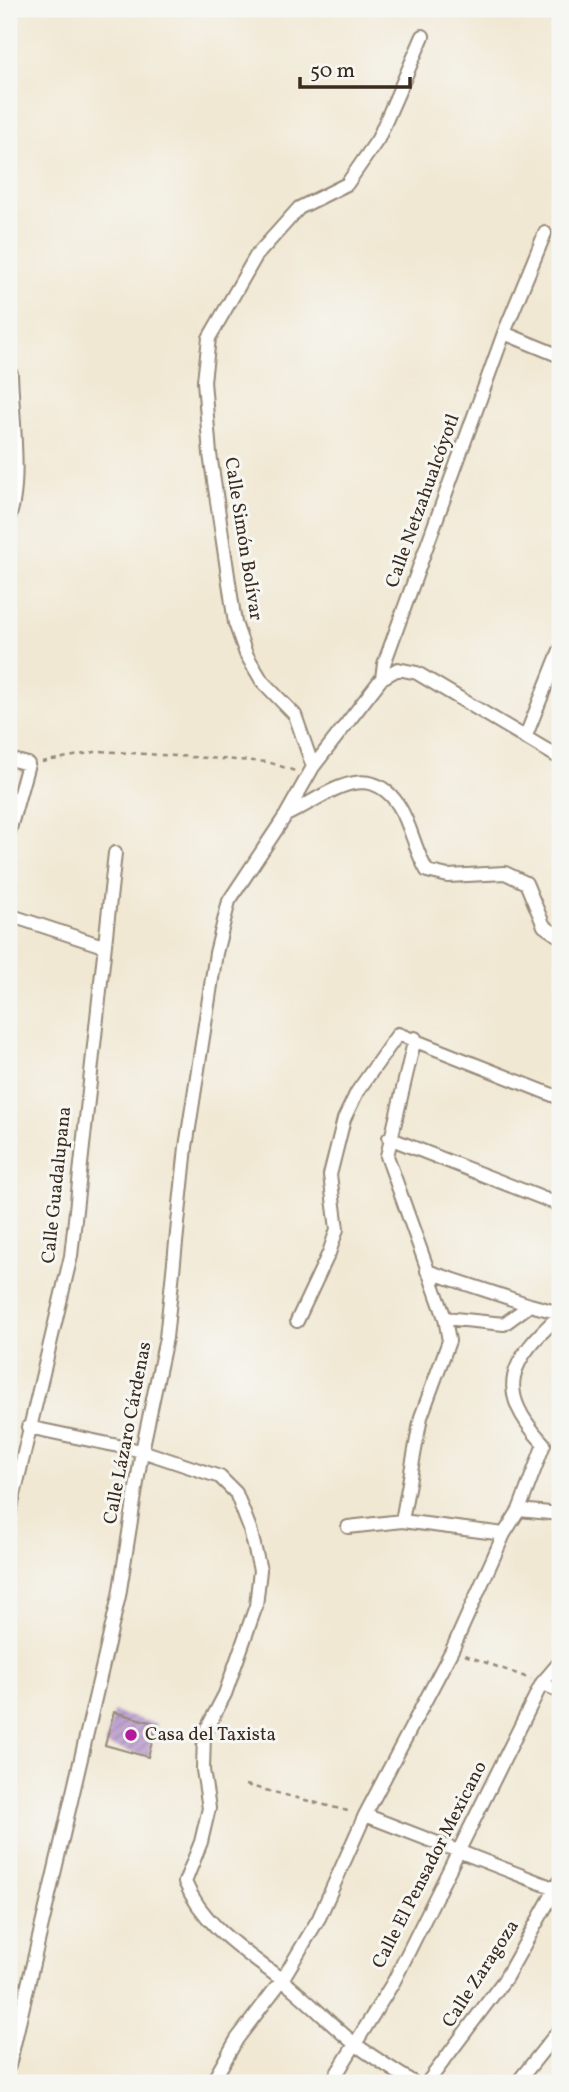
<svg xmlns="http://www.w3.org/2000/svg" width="569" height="2092" font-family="Vollkorn,serif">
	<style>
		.building { fill: url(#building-hatch) }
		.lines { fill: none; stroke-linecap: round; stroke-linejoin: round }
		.street-casing { stroke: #968978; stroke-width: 16 }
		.path { stroke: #968978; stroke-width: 2.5; stroke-dasharray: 5 5; stroke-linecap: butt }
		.street { stroke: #fff; stroke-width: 12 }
		.poi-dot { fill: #b5179e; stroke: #f6f6f2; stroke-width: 2.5 }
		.labels { text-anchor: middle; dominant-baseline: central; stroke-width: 6; stroke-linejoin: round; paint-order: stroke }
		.street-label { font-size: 19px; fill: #3b2a1e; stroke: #f6f6f2 }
		.poi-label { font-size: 19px; fill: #3b2a1e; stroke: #f6f6f2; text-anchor: start }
	</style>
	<defs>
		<pattern id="building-hatch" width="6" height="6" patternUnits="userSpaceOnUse" patternTransform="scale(1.75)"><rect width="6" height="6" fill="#b796cb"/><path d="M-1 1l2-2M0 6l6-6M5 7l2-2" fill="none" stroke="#967ba4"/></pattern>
	</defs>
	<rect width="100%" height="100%" fill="#f6f6f2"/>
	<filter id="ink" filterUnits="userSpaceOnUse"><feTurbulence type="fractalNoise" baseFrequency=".0143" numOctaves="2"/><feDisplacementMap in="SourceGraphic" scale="14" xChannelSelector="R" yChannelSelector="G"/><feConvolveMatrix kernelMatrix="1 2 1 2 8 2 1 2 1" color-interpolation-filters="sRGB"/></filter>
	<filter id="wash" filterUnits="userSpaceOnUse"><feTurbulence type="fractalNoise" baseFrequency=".00686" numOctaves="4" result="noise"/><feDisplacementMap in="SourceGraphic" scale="28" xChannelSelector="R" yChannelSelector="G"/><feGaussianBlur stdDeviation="1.57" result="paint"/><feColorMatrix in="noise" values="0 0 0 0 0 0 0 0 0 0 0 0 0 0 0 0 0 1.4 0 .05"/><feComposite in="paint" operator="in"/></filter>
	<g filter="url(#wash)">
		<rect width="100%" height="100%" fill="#f1e8d3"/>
		<g id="blocks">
			<path class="building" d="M114,1712L157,1724L148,1757L105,1745Z"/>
		</g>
	</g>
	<g filter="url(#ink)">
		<use href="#blocks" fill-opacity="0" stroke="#968978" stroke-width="2"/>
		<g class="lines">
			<defs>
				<path id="street" d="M504,333L560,356
					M9,517C22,486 12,411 11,374
					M382,678L398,669L417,673L560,758
					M525,738L560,650
					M9,759L28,764L9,832
					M313,767L295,715L262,681L246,654L235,623L210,454L204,381L209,338L256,256L299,208L347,184L378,139L423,36
					M286,815C324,798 367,756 399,806C411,825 415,851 427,871L448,876L505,873L526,883L544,926L560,937
					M9,915L103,946
					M415,1038L387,1156L445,1318L504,1324L530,1305L560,1313
					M389,1138L560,1205
					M427,1271L530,1305
					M560,1315C510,1361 493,1389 544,1444L519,1510L560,1514
					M297,1321L329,1253L337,1229L330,1175L344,1119L357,1092L398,1034L560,1098
					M28,1427L142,1451L220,1477L236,1493L250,1529L260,1570L256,1606L225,1694L204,1734L203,1770L209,1808L201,1842L185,1882C204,1927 245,1951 282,1980C308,2000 330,2024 355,2044C374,2058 394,2070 414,2083
					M9,1516L71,1256L115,853
					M402,1521L421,1417L449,1341L445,1318
					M348,1527L402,1521L504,1534
					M542,1683L560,1692
					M365,1815L556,1889
					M9,2066L119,1596L142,1451L166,1338L186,1147L216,953L229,901L286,815L313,767L382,678L384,664L504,333L545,233
					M212,2083L237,2039L282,1980L319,1918L365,1815L452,1650L504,1534L519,1510
					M331,2083L394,1981L542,1683L560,1662
					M427,2083L505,1979L560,1881
					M517,2083L560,2029"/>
			</defs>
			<use href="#street" class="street-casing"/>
			<path class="path" d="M42,762L100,751L268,762L295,771
				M465,1655L531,1679
				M246,1785L352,1812"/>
			<use href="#street" class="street"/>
		</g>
	</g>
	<circle class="poi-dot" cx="131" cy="1735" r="7"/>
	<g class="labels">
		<g class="street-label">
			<text transform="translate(423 501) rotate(-70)">Calle Netzahualcóyotl</text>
			<text transform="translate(243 539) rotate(81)">Calle Simón Bolívar</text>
			<text transform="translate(57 1185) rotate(-84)">Calle Guadalupana</text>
			<text transform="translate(128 1433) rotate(-79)">Calle Lázaro Cárdenas</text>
			<text transform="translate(430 1865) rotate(-63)">Calle El Pensador Mexicano</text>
			<text transform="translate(481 1974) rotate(-57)">Calle Zaragoza</text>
		</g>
		<g class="poi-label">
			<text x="145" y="1735">Casa del Taxista</text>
		</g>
	</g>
	<rect width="569" height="2092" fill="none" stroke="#f6f6f2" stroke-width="35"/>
	<path d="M300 77v10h110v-10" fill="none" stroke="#3b2a1e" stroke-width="3.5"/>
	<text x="310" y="77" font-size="21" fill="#3b2a1e" stroke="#f6f6f2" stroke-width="5" paint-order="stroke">50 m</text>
</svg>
